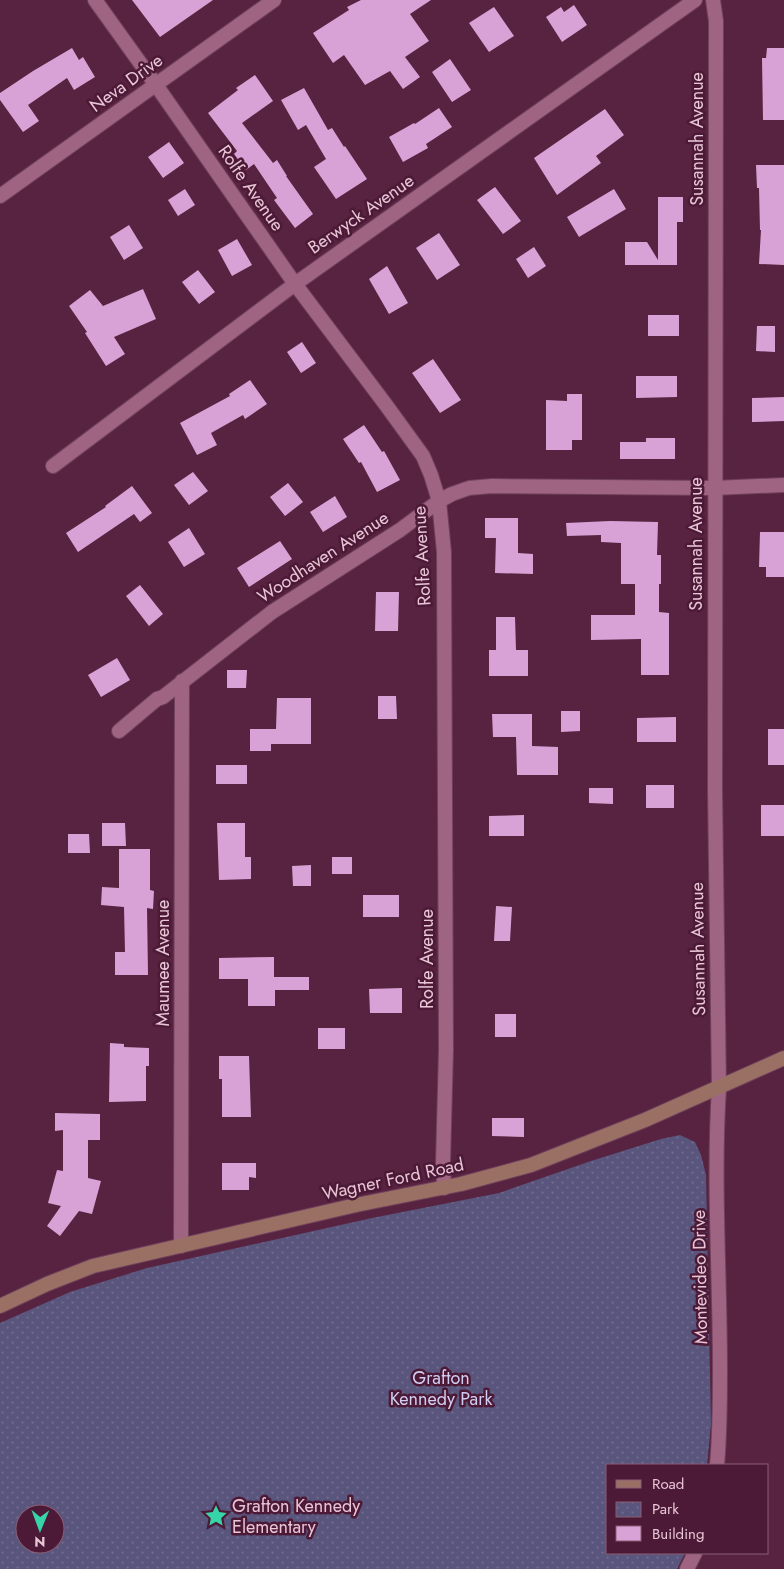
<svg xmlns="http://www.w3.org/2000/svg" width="784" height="1569" font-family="Jost,sans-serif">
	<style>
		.park { fill: url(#park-dots); fill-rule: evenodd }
		.building { fill: #d9a2d6 }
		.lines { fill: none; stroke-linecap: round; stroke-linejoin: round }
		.minor-casing { stroke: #6f415c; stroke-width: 16 }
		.tertiary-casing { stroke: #6f415c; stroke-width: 16 }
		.secondary-casing { stroke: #6f415c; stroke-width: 16 }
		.minor { stroke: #9f6482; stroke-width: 14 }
		.tertiary { stroke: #9f6482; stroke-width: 14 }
		.secondary { stroke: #9a7064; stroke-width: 14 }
		.labels { text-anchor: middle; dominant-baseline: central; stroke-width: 5; stroke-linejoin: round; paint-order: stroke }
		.street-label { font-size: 18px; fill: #e8c6d6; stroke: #4c1936 }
		.park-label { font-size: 18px; fill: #d0cef2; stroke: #4c1936 }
		.poi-label { font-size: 18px; fill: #e8c6d6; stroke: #4c1936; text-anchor: start }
	</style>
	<defs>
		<pattern id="park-dots" width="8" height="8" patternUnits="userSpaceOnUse" patternTransform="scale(1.25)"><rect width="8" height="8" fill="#59557c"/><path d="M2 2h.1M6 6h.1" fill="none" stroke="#716c8e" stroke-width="1.8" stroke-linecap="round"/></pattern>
	</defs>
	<rect width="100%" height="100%" fill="#582340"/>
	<path class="park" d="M680,1135L695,1142L701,1155L706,1175L711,1424L707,1465H608V1553H685L677,1569H0V1323L70,1292L147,1268L372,1218L499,1193L591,1161L661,1139ZM25,1514H55V1544H25Z"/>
	<path class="building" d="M132,0H213L160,37Z
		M361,0H431L410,14L429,41L405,57L420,77L403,89L390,71L365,85L344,55L333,63L313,33L349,10L347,7Z
		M574,5L587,25L562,42L546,17L561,7L564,12Z
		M494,7L514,36L489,52L469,23Z
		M72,48L79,60L83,57L95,77L74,90L67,78L28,105L39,121L23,132L0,100V93L33,71Z
		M767,48H784V120H763L762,58H766Z
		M450,59L471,90L452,102L432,72Z
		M255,75L273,101L242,123L273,163L277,160L287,176H286L313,214L295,228L274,200L277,198L254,164L246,170L234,154L237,151L208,113L238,90L236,88Z
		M304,88L328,130L332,128L344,147L345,146L367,179L336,199L314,167L326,159L306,125L298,130L281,100Z
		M439,108L452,127L426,144L428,148L403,162L389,137L414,123L415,124Z
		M605,109L624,135L596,156L601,163L557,195L534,158Z
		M169,142L184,163L163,178L148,157Z
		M756,165H784V265L759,264L761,230H760L759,188H757Z
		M495,187L521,221L503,234L477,200Z
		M185,189L195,205L178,216L168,200Z
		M614,189L626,209L579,237L567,217Z
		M658,197H683V222H677V265H625V242H647L658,260Z
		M129,225L143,248L124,260L110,237Z
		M439,233L460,265L437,280L416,248Z
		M237,239L252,265L232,276L218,250Z
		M534,247L546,266L528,278L516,259Z
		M387,266L408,303L389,314L369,279Z
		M198,270L215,292L199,304L182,282Z
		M143,289L156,319L114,337L125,354L106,366L85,333L87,332L69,306L90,290L103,306Z
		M648,315H679V336H648Z
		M757,326H775V352L756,351Z
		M302,342L316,363L301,373L287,352Z
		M433,359L461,400L440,413L412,373Z
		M636,376H677V397L636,398Z
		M250,380L267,404L245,419L243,415L211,433L217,445L197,455L180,423L230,396L229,394Z
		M567,394H582V440H572V450H546V400L567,401Z
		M784,397V421L752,422V398Z
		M364,425L382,452L384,451L400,480L377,492L361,462L359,463L343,439Z
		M646,438H675V459H620V442H646Z
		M193,472L208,491L189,505L174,485Z
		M288,483L303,502L285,516L270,497Z
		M132,486L152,513L140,522L134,514L78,552L66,533L106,507L105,506Z
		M335,496L347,517L323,532L310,512Z
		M485,518H518V553L533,554V574L495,573L496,538H485Z
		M610,521L658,522L657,555H661V584H659V612L669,613V675H641V639L591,640V615H635V584H621V543L601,542V535L567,536L566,523Z
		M189,528L205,554L184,567L168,542Z
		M760,532H784V577H766V567H759Z
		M280,541L292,559L249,587L237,568Z
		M140,585L163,614L149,626L126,596Z
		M376,592H399L398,631H375Z
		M496,617H515L516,650H528V676H489V650H496Z
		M117,658L130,680L101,697L88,675Z
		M227,670H247L246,688H227Z
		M378,696H396L397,719H378Z
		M277,698H311V744H271V751H250V729H276Z
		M561,711H580V731L561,732Z
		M492,714H532V746L558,747V775H517L516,737H493Z
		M676,717V742H637V718Z
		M768,729H784V765H768Z
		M216,765H247V784H216Z
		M646,785H674V808H646Z
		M589,788H613V804L589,803Z
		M761,805H784V836H761Z
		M524,815V836H489V816Z
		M102,823H125L126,846H102Z
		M217,823H245V857H251V879L219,880Z
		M68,834H89L90,853H68Z
		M119,849H150V890L154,891L153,909L147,908L148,975H115V952H125L124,907L101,905L102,887L119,888Z
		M332,857H352V874H332Z
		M311,865V886H293L292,866Z
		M363,895H399V917H363Z
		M496,906L512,907L510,941H494Z
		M274,957V977H309V990H275V1006H248V979H219V958Z
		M402,988V1013H370L369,989Z
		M495,1014H516V1037H495Z
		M318,1028H345V1049H318Z
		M110,1043L124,1044V1047L149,1048V1066H146V1101L109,1102Z
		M219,1056H249L251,1117H222V1079H219Z
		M55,1113L100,1114V1140H88V1178L101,1181L92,1214L79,1211L60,1236L47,1226L61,1206L48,1203L57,1170L63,1171V1130L55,1131Z
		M492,1118H524V1137L492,1136Z
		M222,1163H256V1178L249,1177V1190H222Z"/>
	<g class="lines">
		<defs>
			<path id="minor" d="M95,0L156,85L295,284L386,405L423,456L431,475L439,501L444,552L446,1050L443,1163L444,1188
				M0,196L274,0
				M53,466L295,284L695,0
				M119,731L157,699L163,697L272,612L400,530L439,501L452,494L469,488L492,486L714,488L784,485
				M181,1246L182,681"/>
			<path id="tertiary" d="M713,0L716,21L715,790L719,1088C713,1181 720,1276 720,1370C720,1402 720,1433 717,1465
				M687,1569L695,1553"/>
			<path id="secondary" d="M0,1306L47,1284L93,1266L356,1205L461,1184L531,1165L645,1120L784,1058"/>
		</defs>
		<use href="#minor" class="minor-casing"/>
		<use href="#tertiary" class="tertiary-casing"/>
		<use href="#secondary" class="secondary-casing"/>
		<use href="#minor" class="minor"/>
		<use href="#tertiary" class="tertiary"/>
		<use href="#secondary" class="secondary"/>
	</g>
	<defs>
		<symbol id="sight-bare" viewBox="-9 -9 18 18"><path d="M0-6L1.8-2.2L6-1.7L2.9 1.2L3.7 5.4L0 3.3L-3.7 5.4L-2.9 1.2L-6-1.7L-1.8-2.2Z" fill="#36d4a7" stroke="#4c1936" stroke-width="2.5" paint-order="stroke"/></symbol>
	</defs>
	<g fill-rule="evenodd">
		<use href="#sight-bare" x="200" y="1500" width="32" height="32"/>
	</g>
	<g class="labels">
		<g class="street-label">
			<text transform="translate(126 83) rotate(-36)">Neva Drive</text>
			<text transform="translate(697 139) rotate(-90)">Susannah Avenue</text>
			<text transform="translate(251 188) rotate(55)">Rolfe Avenue</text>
			<text transform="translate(361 214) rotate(-35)">Berwyck Avenue</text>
			<text transform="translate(696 544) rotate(-90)">Susannah Avenue</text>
			<text transform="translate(422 556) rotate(-93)">Rolfe Avenue</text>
			<text transform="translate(323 557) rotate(-33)">Woodhaven Avenue</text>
			<text transform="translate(698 949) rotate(-91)">Susannah Avenue</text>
			<text transform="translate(427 959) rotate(-90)">Rolfe Avenue</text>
			<text transform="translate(163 963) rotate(-90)">Maumee Avenue</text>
			<text transform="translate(393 1179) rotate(-12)">Wagner Ford Road</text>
			<text transform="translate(700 1277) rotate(-91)">Montevideo Drive</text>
		</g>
		<g class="park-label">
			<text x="441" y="1378">Grafton<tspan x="441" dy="21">Kennedy Park</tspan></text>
		</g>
		<g class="poi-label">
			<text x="232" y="1506">Grafton Kennedy<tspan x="232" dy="21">Elementary</tspan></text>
		</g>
	</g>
	<rect x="606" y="1464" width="162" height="90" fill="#4c1936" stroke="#8a5e76"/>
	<rect x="616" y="1480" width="25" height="8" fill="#9a7064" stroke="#8a5e76"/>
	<text x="652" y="1489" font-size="15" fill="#e8c6d6">Road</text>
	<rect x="616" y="1502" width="25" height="15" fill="url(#park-dots)" stroke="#8a5e76"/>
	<text x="652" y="1514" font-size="15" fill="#e8c6d6">Park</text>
	<rect x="616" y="1526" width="25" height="15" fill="#d9a2d6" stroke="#8a5e76"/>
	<text x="652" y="1539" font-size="15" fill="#e8c6d6">Building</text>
	<g transform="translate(40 1529) rotate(181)"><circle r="24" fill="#4c1936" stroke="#8a5e76"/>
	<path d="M0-4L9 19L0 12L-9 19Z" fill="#36d4a7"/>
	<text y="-8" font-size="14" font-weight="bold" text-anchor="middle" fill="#e8c6d6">N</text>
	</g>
</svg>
